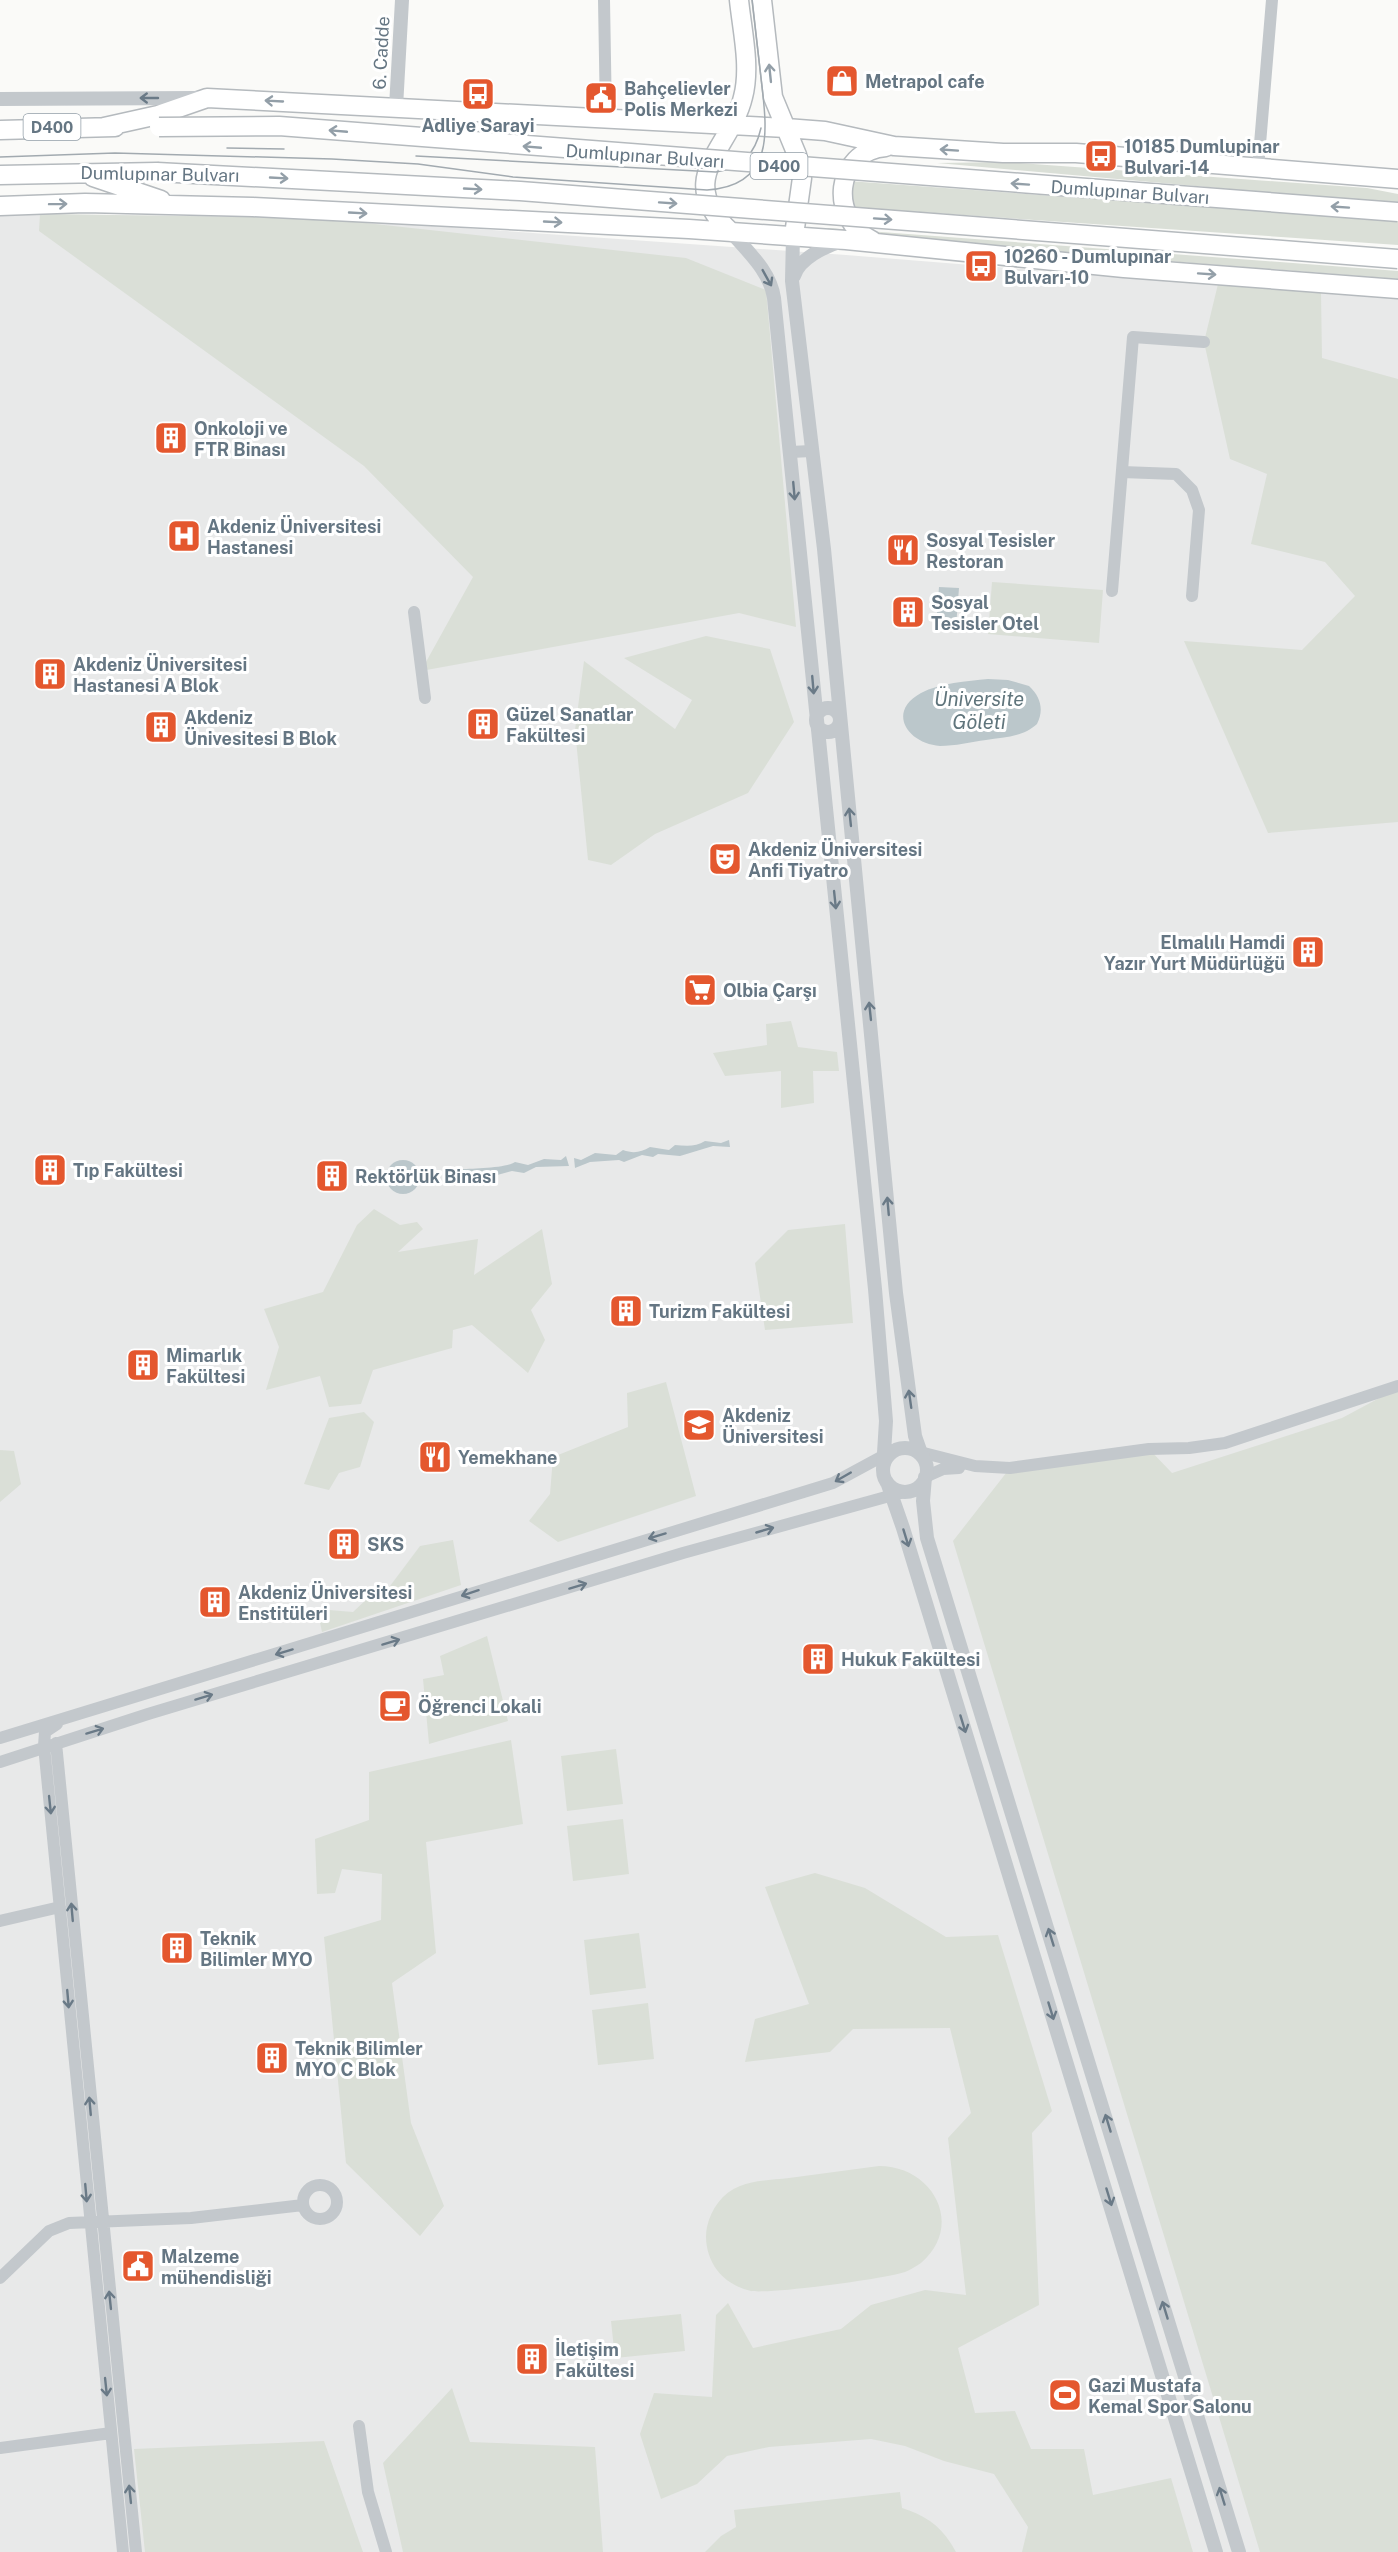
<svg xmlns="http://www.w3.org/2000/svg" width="1398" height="2552" font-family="'Public Sans',sans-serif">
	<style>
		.built { fill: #e8e9e9 }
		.green { fill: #dadfd7 }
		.water { fill: #bbc7cb }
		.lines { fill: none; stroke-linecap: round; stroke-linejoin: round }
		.primary-casing { stroke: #b5babe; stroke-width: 21 }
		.minor { stroke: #c3c8cc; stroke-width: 12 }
		.tertiary { stroke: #c3c8cc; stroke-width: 14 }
		.primary { stroke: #fff; stroke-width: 18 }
		.tram { stroke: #a2aab0; stroke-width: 1.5 }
		.primary-bridge-casing { stroke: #b5babe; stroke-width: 21; stroke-linecap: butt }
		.primary-bridge { stroke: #fff; stroke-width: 18 }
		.oneway { stroke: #939fa8 }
		.oneway2 { stroke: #6a7a87 }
		.labels { text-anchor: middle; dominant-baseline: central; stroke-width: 6; stroke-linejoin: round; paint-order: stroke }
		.shield { fill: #fff; stroke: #939fa8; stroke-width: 1.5 }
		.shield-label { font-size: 16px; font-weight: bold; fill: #657683 }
		.street-label { font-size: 18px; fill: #657683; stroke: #fff }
		.poi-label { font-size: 18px; font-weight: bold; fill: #657683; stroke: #fff; text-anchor: start }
		.water-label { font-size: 20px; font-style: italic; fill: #60757c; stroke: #fff }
	</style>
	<rect width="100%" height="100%" fill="#fafaf8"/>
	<path class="built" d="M0,210L40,214L320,218L846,255L1398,299V2552H0Z"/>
	<path class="green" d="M1004,162L1367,188L1398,194V204L937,163Z
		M848,181L1398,221V245L847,207Z
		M40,214L320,218L686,258L766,290L796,627L739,613L421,671L473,577L364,466L39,231Z
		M828,228L1398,271V279L823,234Z
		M1218,284L1321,293L1322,358L1398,379V822L1268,833L1184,641L1302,650L1355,596L1325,562L1251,544L1267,474L1230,459L1204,342Z
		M992,582L1103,590L1099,643L988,634Z
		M706,636L770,649L794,722L748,793L655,834L611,865L588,860L575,730L584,661L675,729L692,700L624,658Z
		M791,1021L798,1047L837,1052L839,1071H813L814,1103L781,1108V1071L725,1076L713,1053L767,1045L766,1024Z
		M374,1209L400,1225L417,1222L423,1229L398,1252L478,1239L474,1275L542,1229L552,1284L531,1310L545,1340L528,1373L472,1325L453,1330L452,1348L373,1370L361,1404L329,1407L320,1376L266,1390L279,1347L264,1309L323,1292L357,1225Z
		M845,1224L853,1323L765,1330L755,1263L788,1230Z
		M666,1382L696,1496L558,1542L529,1521L550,1494L553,1457L628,1427L627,1393Z
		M1398,1388V2552H1260L953,1541L1010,1468L1149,1449L1172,1473L1342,1418Z
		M364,1412L374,1422L360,1467L339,1473L329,1490L304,1484L329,1418Z
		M0,1450L14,1451L21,1484L0,1502Z
		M453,1540L461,1585L322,1632L317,1609L353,1612L369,1597H321L320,1590L390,1586L420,1546Z
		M487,1636L508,1721L429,1744L423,1679L444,1675L440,1656Z
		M511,1740L523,1824L426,1842L436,1953L392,1983L411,2123L444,2206L420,2236L346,2163L324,1937L381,1920L382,1874L342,1869L335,1893L317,1894L315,1839L369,1820V1772Z
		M616,1749L623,1804L567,1811L561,1756Z
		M623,1819L629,1874L573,1881L567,1826Z
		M815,1873L865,1888L946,1937L998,1935L1052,2111L1032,2133L1039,2305L958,2348L975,2413L1015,2411L1031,2449H1084L1093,2495L1171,2478L1193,2552H1022L1028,2527L994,2474L944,2461L905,2446L871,2439L769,2447L727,2456L697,2484L661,2499L640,2434L654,2393L712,2397L716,2315L728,2303L753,2348L841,2329L871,2305L925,2290L966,2295L948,2138L971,2113L950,2028L853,2029L830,2052L745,2062L755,2019L809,2004L765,1887Z
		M639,1933L646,1988L590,1995L584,1940Z
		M648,2003L654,2059L598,2065L592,2010Z
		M879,2166C933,2166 965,2225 921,2263C916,2266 910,2270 905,2272C884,2279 772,2294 751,2291C738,2288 725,2281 717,2270C708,2258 704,2241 707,2227C711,2209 722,2193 740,2186C755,2180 773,2180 789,2178C819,2174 849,2170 879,2166Z
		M681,2314L685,2351L615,2358L611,2321Z
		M452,2388L470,2442L595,2447L603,2552H403L383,2463Z
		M324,2441L363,2552H145L134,2449Z
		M900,2492L902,2508C928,2516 943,2528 956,2552H705L721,2536L736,2527L734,2510Z"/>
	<path class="water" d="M939,587L959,588L956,627L936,625Z
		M988,679L1008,680L1029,686C1041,697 1044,710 1037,724C1023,737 1004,737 986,740C971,742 955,746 940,746C908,744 886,712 921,693C940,683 967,681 988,679Z
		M729,1140L730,1147L713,1146L680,1156L658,1154L653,1157L642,1155L624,1162L619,1160L590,1162L575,1168L574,1158L581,1160L595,1153L616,1155L623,1150C634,1154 641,1152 650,1147L669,1150L675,1145C686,1146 696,1147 705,1141L721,1143Z
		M566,1156L569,1166L536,1167L524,1173L512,1171L490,1177L481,1174L461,1180L457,1175L459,1169C471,1169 507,1168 515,1162L528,1165L544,1159L561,1160Z
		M386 1177a17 17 0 1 1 34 0a17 17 0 1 1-34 0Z"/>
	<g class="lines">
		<defs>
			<path id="primary" d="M762,0L773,97L797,155L802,178L795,228
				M104,127L158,115L207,98L786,128L825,131L894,146L1003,153H1076L1398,179
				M0,130L115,127
				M0,175L157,172
				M93,177L161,200
				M0,206L85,203L253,207L689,229L846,240L1124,268L1398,289
				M731,232C672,178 731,149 743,97C751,67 742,30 739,0
				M873,241C828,219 834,151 886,147"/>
		</defs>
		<use href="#primary" class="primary-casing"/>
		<path class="minor" d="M604,0L606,118
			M1258,168L1272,0
			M791,452L811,451
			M1122,472L1176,474L1192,490L1199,510L1192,596
			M1112,591L1133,337L1204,342
			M414,612L425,698
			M916,1451L975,1466L1010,1468L1149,1449L1189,1448L1225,1443L1398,1386
			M925,1477L943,1469L959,1468
			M57,1724L45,1732L44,1746L123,2552
			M0,1738L833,1483L894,1450
			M56,1743L136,2552
			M0,1762L148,1714L683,1553L904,1492
			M0,1921L60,1907
			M303 2202a17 17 0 1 1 34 0a17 17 0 1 1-34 0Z
			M0,2278L49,2231L69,2223L191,2218L303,2205
			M359,2426L368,2492L386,2552
			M0,2448L111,2433"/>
		<path class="tertiary" d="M0,99L196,98
			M396,107L402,0
			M731,232C748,252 770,271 774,298L875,1289L886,1421L883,1469
			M793,236L792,281L824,549L896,1293L915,1436L922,1456
			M794,276C799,259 825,246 842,241
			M816 720a12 12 0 1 1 24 0a12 12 0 1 1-24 0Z
			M883 1470a22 22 0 1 1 44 0a22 22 0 1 1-44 0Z
			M925,1477L923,1501L927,1538L1239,2552
			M887,1482L903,1528L1216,2552"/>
		<use href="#primary" class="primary"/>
		<path class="tram" d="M227,148L284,149
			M416,156L716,172C742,168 755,154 761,128
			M0,157L115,153L332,159L418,164L513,177L707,190C776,186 767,129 761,78C758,52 755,26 752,0"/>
		<defs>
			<path id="primary-bridge" d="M159,127L279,126L1398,212
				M157,172L520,191L1398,259"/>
		</defs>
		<use href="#primary-bridge" class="primary-bridge-casing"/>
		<use href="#primary-bridge" class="primary-bridge"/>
	</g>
	<defs><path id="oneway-shaft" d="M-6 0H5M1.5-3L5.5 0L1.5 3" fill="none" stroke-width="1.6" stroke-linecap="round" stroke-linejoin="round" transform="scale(1.5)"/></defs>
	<g class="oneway">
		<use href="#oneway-shaft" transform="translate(770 73) rotate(-96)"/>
		<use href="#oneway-shaft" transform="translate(274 101) rotate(-177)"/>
		<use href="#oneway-shaft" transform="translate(338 131) rotate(-175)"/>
		<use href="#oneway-shaft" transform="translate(532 147) rotate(-175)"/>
		<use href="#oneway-shaft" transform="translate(949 150) rotate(-176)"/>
		<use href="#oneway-shaft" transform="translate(279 178) rotate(3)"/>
		<use href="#oneway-shaft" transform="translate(1020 184) rotate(-176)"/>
		<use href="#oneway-shaft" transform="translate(473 189) rotate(3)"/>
		<use href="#oneway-shaft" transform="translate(668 203) rotate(4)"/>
		<use href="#oneway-shaft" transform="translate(58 204) rotate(-1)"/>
		<use href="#oneway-shaft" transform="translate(1340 207) rotate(-176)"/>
		<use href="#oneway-shaft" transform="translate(358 213) rotate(3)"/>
		<use href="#oneway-shaft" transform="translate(883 219) rotate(4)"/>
		<use href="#oneway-shaft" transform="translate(553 222) rotate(3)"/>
		<use href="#oneway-shaft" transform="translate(1207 274) rotate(4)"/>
	</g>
	<g class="oneway2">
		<use href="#oneway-shaft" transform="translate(149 98) rotate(180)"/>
		<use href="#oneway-shaft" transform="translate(767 278) rotate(61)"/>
		<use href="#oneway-shaft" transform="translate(794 491) rotate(85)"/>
		<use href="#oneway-shaft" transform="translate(813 685) rotate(85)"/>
		<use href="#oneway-shaft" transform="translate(850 817) rotate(-96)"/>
		<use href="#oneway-shaft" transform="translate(835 900) rotate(84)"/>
		<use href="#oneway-shaft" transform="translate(870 1011) rotate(-96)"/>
		<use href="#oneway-shaft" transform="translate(888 1206) rotate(-95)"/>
		<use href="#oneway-shaft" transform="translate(910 1399) rotate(-98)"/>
		<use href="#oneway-shaft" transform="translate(843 1477) rotate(150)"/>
		<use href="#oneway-shaft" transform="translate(765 1530) rotate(-16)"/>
		<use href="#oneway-shaft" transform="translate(657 1536) rotate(163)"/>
		<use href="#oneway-shaft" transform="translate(906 1538) rotate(73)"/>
		<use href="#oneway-shaft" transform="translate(578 1586) rotate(-17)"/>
		<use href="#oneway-shaft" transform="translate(470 1593) rotate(162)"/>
		<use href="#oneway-shaft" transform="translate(391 1642) rotate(-17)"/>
		<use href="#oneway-shaft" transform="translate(284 1652) rotate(163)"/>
		<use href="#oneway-shaft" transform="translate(204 1697) rotate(-17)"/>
		<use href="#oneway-shaft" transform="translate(963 1724) rotate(73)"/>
		<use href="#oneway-shaft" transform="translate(95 1731) rotate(-17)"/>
		<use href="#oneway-shaft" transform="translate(50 1805) rotate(84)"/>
		<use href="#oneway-shaft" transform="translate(72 1912) rotate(-95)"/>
		<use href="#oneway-shaft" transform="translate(1051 1937) rotate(-107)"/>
		<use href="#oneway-shaft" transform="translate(68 1999) rotate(85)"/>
		<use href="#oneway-shaft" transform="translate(1051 2011) rotate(73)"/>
		<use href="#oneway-shaft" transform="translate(90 2106) rotate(-95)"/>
		<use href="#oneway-shaft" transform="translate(1108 2123) rotate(-107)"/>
		<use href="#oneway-shaft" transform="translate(86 2193) rotate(85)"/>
		<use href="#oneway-shaft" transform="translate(1109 2197) rotate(73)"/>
		<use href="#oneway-shaft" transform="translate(110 2300) rotate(-96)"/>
		<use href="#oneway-shaft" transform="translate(1165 2310) rotate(-107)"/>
		<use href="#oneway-shaft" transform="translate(106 2387) rotate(84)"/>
		<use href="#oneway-shaft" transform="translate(130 2494) rotate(-96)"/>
		<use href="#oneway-shaft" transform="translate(1222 2496) rotate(-107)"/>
	</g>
	<defs>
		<symbol id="shop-square" viewBox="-11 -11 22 22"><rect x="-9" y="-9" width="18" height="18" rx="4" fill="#e4572e" stroke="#fff"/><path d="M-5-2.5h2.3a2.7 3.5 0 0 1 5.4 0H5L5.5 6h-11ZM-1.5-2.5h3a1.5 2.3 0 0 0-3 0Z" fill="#fff"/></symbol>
		<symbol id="bus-square" viewBox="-11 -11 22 22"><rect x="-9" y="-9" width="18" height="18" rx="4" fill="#e4572e" stroke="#fff"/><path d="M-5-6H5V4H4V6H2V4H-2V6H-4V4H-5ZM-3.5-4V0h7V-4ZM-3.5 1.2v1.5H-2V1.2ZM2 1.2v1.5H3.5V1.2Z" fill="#fff"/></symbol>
		<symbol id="civic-square" viewBox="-11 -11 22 22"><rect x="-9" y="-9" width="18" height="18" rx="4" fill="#e4572e" stroke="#fff"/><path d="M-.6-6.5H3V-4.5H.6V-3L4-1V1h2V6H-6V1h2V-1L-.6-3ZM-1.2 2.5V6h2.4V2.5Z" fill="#fff"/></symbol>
		<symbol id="building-square" viewBox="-11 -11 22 22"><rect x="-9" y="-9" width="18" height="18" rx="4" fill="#e4572e" stroke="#fff"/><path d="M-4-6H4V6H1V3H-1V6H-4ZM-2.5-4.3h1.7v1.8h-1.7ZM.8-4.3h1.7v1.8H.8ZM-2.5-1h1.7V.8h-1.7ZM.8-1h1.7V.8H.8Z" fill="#fff"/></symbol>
		<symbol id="hospital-square" viewBox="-11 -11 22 22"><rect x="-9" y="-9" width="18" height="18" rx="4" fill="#e4572e" stroke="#fff"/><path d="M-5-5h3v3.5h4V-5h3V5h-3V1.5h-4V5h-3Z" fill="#fff"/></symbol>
		<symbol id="restaurant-square" viewBox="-11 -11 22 22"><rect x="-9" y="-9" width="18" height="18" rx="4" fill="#e4572e" stroke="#fff"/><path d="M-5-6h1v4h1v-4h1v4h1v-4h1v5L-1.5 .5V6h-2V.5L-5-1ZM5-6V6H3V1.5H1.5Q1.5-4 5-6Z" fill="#fff"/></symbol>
		<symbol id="theatre-square" viewBox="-11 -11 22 22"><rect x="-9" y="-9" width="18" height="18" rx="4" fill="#e4572e" stroke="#fff"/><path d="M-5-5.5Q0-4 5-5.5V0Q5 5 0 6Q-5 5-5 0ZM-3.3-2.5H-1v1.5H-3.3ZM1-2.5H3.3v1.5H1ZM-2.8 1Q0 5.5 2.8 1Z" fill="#fff"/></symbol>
		<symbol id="supermarket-square" viewBox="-11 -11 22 22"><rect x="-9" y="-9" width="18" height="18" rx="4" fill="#e4572e" stroke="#fff"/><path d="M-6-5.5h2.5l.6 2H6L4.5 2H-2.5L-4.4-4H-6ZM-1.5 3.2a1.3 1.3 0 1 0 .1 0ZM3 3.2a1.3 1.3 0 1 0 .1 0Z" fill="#fff"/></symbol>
		<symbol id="university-square" viewBox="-11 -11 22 22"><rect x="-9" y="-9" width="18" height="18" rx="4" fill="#e4572e" stroke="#fff"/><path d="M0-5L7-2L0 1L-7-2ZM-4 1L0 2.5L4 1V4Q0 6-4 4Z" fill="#fff"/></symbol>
		<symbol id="cafe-square" viewBox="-11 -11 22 22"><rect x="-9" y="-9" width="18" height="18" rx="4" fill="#e4572e" stroke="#fff"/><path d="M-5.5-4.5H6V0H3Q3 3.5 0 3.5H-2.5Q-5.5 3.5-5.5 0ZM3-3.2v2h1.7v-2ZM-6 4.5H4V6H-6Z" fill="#fff"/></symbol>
		<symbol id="stadium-square" viewBox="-11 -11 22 22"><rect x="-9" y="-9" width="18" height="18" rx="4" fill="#e4572e" stroke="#fff"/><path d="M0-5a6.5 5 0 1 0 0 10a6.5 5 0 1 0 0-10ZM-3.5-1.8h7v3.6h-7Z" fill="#fff"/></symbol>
	</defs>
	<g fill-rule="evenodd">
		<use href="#shop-square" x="823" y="62" width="38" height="38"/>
		<use href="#bus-square" x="459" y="75" width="38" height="38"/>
		<use href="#civic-square" x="582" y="79" width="38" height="38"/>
		<use href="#bus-square" x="1082" y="137" width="38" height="38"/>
		<use href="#bus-square" x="962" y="247" width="38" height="38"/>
		<use href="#building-square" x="152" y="419" width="38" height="38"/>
		<use href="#hospital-square" x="165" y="517" width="38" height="38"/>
		<use href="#restaurant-square" x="884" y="531" width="38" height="38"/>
		<use href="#building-square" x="889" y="593" width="38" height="38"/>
		<use href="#building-square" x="31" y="655" width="38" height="38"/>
		<use href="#building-square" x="464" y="705" width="38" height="38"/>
		<use href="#building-square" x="142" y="708" width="38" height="38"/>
		<use href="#theatre-square" x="706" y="840" width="38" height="38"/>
		<use href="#building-square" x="1289" y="933" width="38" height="38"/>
		<use href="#supermarket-square" x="681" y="971" width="38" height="38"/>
		<use href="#building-square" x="31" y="1151" width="38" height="38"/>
		<use href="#building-square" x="313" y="1157" width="38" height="38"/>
		<use href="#building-square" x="607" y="1292" width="38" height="38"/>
		<use href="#building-square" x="124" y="1346" width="38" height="38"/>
		<use href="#university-square" x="680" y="1406" width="38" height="38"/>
		<use href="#restaurant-square" x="416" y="1438" width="38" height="38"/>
		<use href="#building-square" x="325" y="1525" width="38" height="38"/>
		<use href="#building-square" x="196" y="1583" width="38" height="38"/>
		<use href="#building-square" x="799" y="1640" width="38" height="38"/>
		<use href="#cafe-square" x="376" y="1687" width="38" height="38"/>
		<use href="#building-square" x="158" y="1929" width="38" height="38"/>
		<use href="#building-square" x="253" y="2039" width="38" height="38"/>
		<use href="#civic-square" x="119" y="2247" width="38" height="38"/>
		<use href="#building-square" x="513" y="2340" width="38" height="38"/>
		<use href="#stadium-square" x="1046" y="2376" width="38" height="38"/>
	</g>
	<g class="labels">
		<g class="shield">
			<rect x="23.5" y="114" width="57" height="26" rx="4.5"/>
			<rect x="750.5" y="153" width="57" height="26" rx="4.5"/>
		</g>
		<g class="shield-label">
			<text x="52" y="127">D400</text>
			<text x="779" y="166">D400</text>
		</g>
		<g class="street-label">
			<text transform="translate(381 53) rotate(-87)">6. Cadde</text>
			<text transform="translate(645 156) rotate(4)">Dumlupınar Bulvarı</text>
			<text transform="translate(160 174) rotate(1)">Dumlupınar Bulvarı</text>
			<text transform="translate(1130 192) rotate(4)">Dumlupınar Bulvarı</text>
		</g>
		<g class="poi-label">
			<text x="865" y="81">Metrapol cafe</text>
			<text x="624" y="88">Bahçelievler<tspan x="624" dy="21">Polis Merkezi</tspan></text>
			<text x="478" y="125" text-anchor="middle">Adliye Sarayi</text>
			<text x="1124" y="146">10185 Dumlupinar<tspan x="1124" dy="21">Bulvari-14</tspan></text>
			<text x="1004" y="256">10260 - Dumlupınar<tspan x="1004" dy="21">Bulvarı-10</tspan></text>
			<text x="194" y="428">Onkoloji ve<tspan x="194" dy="21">FTR Binası</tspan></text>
			<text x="207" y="526">Akdeniz Üniversitesi<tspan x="207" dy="21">Hastanesi</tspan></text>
			<text x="926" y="540">Sosyal Tesisler<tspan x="926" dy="21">Restoran</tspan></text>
			<text x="931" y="602">Sosyal<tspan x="931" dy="21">Tesisler Otel</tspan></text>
			<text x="73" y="664">Akdeniz Üniversitesi<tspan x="73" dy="21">Hastanesi A Blok</tspan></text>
			<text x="506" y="714">Güzel Sanatlar<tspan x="506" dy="21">Fakültesi</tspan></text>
			<text x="184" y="717">Akdeniz<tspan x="184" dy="21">Ünivesitesi B Blok</tspan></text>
			<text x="748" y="849">Akdeniz Üniversitesi<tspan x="748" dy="21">Anfi Tiyatro</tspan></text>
			<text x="1285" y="942" text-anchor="end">Elmalılı Hamdi<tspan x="1285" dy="21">Yazır Yurt Müdürlüğü</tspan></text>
			<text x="723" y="990">Olbia Çarşı</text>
			<text x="73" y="1170">Tıp Fakültesi</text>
			<text x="355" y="1176">Rektörlük Binası</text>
			<text x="649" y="1311">Turizm Fakültesi</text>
			<text x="166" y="1355">Mimarlık<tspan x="166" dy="21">Fakültesi</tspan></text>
			<text x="722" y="1415">Akdeniz<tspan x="722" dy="21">Üniversitesi</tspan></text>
			<text x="458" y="1457">Yemekhane</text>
			<text x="367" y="1544">SKS</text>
			<text x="238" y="1592">Akdeniz Üniversitesi<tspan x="238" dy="21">Enstitüleri</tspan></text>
			<text x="841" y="1659">Hukuk Fakültesi</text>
			<text x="418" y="1706">Öğrenci Lokali</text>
			<text x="200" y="1938">Teknik<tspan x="200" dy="21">Bilimler MYO</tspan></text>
			<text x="295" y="2048">Teknik Bilimler<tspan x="295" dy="21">MYO C Blok</tspan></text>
			<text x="161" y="2256">Malzeme<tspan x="161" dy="21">mühendisliği</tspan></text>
			<text x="555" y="2349">İletişim<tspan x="555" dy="21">Fakültesi</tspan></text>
			<text x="1088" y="2385">Gazi Mustafa<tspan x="1088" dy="21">Kemal Spor Salonu</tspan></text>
		</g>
		<g class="water-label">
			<text x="979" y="699">Üniversite<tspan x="979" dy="23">Göleti</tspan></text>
		</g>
	</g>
</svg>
